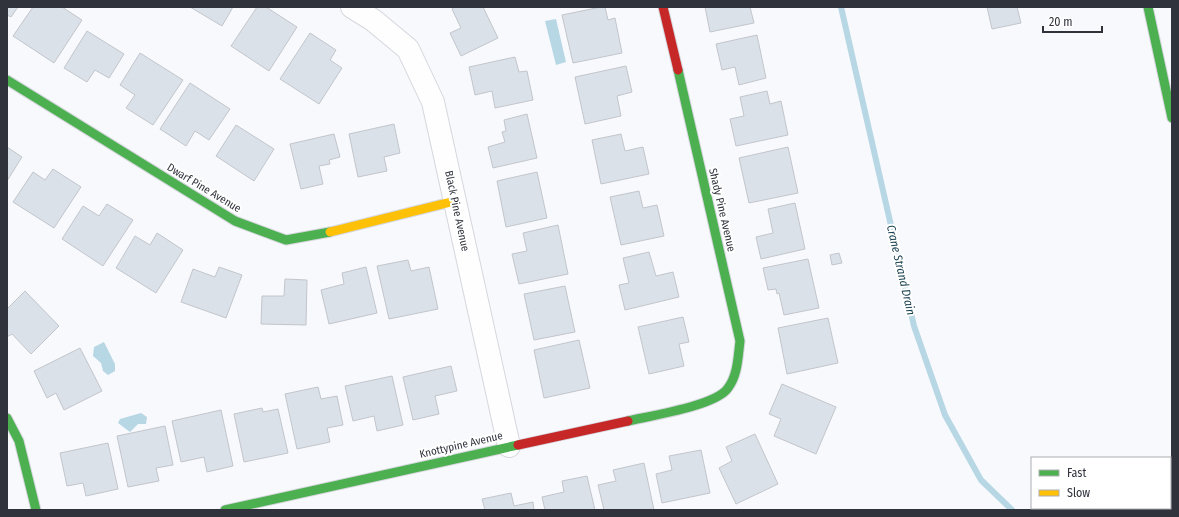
<svg xmlns="http://www.w3.org/2000/svg" width="1179" height="517" font-family="'Fira Sans Condensed',sans-serif">
	<style>
		.water { fill: #b7d7e4 }
		.lines { fill: none; stroke-linecap: round; stroke-linejoin: round }
		.stream { stroke: #b7d7e4; stroke-width: 6 }
		.building { fill: #dbe1e8; stroke: #c2c6cc }
		.street-casing { stroke: #d5d7dd; stroke-width: 24 }
		.fast-casing { stroke: #d5d7dd; stroke-width: 11 }
		.slow-casing { stroke: #d5d7dd; stroke-width: 11 }
		.jam-casing { stroke: #d5d7dd; stroke-width: 11 }
		.street { stroke: #fefeff; stroke-width: 22 }
		.fast { stroke: #4caf50; stroke-width: 9 }
		.slow { stroke: #ffc107; stroke-width: 9 }
		.jam { stroke: #c62828; stroke-width: 9 }
		.labels { text-anchor: middle; dominant-baseline: central; stroke-width: 4; stroke-linejoin: round; paint-order: stroke }
		.street-label { font-size: 11px; fill: #30323c; stroke: #fff }
		.water-label { font-size: 12px; font-style: italic; fill: #173e4c; stroke: #fff }
	</style>
	<rect width="100%" height="100%" fill="#f8f9fd"/>
	<path class="water" d="M556,19L566,62L556,65L545,21Z
		M104,342L115,364V371L108,375L103,371L101,363L93,356L94,347Z
		M141,413L147,417L146,424H138L130,432L118,423L120,419Z"/>
	<g class="lines">
		<path class="stream" d="M841,7L914,326L945,415L981,480L1012,510"/>
	</g>
	<path class="building" d="M7,7H18L11,17L7,15Z
		M33,7H62L82,20L54,63L13,36Z
		M190,7H233L222,26Z
		M257,7H266L297,27L269,71L231,46Z
		M455,7H483L498,38L461,56L450,33L461,28L452,9Z
		M601,7H605L608,20L615,18L622,53L573,63L562,15Z
		M705,7H750L754,23L710,32Z
		M987,7H1017L1021,23L992,29Z
		M87,31L124,54L109,78L95,70L87,82L64,68Z
		M310,33L336,50L330,60L342,68L319,104L280,79Z
		M757,35L766,78L739,85L735,67L722,70L716,44Z
		M140,53L183,80L153,125L126,108L135,95L120,85Z
		M515,57L519,72L527,71L533,100L495,108L492,91L475,95L469,67Z
		M626,66L632,92L617,96L621,116L585,124L575,77Z
		M190,83L230,109L209,140L195,131L186,146L160,129Z
		M767,91L770,104L781,101L788,135L736,146L730,119L744,116L740,97Z
		M527,114L537,158L493,168L488,147L505,142L502,132L506,131L504,120Z
		M394,124L400,153L384,157L387,171L358,177L349,134Z
		M236,125L274,149L254,181L216,156Z
		M334,134L340,157L329,160L330,164L319,166L323,184L301,189L290,144Z
		M621,134L625,151L643,147L649,174L601,184L592,140Z
		M7,147L22,157L7,181Z
		M788,147L798,193L749,203L739,158Z
		M53,169L81,187L54,228L13,202L33,172L45,180Z
		M537,172L547,218L506,227L497,181Z
		M639,191L643,208L657,205L664,236L621,245L610,197Z
		M795,203L805,249L761,259L756,237L773,233L768,209Z
		M107,204L133,220L103,266L62,239L83,206L99,216Z
		M558,225L568,274L519,284L512,254L527,251L523,233Z
		M157,233L183,250L156,293L116,268L135,236L150,245Z
		M649,252L656,276L673,272L679,297L625,310L619,285L629,283L623,258Z
		M839,253L842,263L832,265L830,255Z
		M808,259L819,308L784,315L779,293L777,294L776,289L768,290L763,268Z
		M408,260L411,271L429,267L438,309L389,319L377,266Z
		M219,267L242,275L226,318L181,302L193,269L215,277Z
		M366,267L377,313L329,324L321,290L344,284L342,273Z
		M285,279L307,280L306,325L261,324L262,296H284Z
		M565,286L575,332L534,340L524,294Z
		M25,291L59,326L31,354L12,334L7,337V309Z
		M683,317L689,342L679,344L684,366L649,374L638,327Z
		M828,318L838,363L787,374L778,328Z
		M579,340L590,388L544,398L534,350Z
		M80,348L102,391L64,410L56,393L47,398L34,371Z
		M451,366L457,391L435,396L439,414L413,420L403,377Z
		M392,376L403,425L377,431L374,416L353,421L345,386Z
		M782,384L836,407L816,454L774,436L781,419L769,414Z
		M318,387L321,399L337,396L343,425L327,428L330,442L297,449L285,394Z
		M262,408L263,412L278,409L288,453L244,462L234,414Z
		M221,410L233,466L207,472L204,457L181,462L172,421Z
		M165,426L173,465L156,468L159,481L128,487L117,436Z
		M755,434L778,484L736,504L719,468L732,461L726,447Z
		M108,443L118,489L86,496L83,483L67,486L60,453Z
		M701,450L710,493L662,503L656,474L672,470L669,456Z
		M644,463L654,510H604L598,485L616,481L613,470Z
		M587,476L595,510H545L542,497L564,492L562,481Z
		M511,493L514,506L533,502L534,510H485L482,499Z
		M1170,499L1172,500V510H1141L1142,508H1170Z"/>
	<g class="lines">
		<defs>
			<path id="street" d="M352,7L373,20L408,49L433,102L509,446"/>
			<path id="fast" d="M1148,7L1172,118
				M7,80L235,221L286,240L330,232
				M7,418L19,441L36,510
				M628,421C649,416 716,406 728,388C738,375 738,356 740,341L678,70
				M225,510L518,445"/>
			<path id="slow" d="M330,232L455,201"/>
			<path id="jam" d="M663,7L678,70
				M518,445L628,421"/>
		</defs>
		<use href="#street" class="street-casing"/>
		<use href="#fast" class="fast-casing"/>
		<use href="#slow" class="slow-casing"/>
		<use href="#jam" class="jam-casing"/>
		<use href="#street" class="street"/>
		<use href="#fast" class="fast"/>
		<use href="#slow" class="slow"/>
		<use href="#jam" class="jam"/>
	</g>
	<g class="labels">
		<g class="street-label">
			<text transform="translate(204 188) rotate(31)">Dwarf Pine Avenue</text>
			<text transform="translate(722 210) rotate(77)">Shady Pine Avenue</text>
			<text transform="translate(457 211) rotate(78)">Black Pine Avenue</text>
			<text transform="translate(461 445) rotate(-13)">Knottypine Avenue</text>
		</g>
		<g class="water-label">
			<text transform="translate(901 270) rotate(77)">Crane Strand Drain</text>
		</g>
	</g>
	<rect width="1179" height="517" fill="none" stroke="#30323c" stroke-width="16"/>
	<rect x="1031" y="457" width="140" height="52" fill="#ffffff" stroke="#acadb1"/>
	<rect x="1039" y="470" width="20" height="6" fill="#4caf50" stroke="#acadb1"/>
	<text x="1067" y="477" font-size="12" fill="#30323c">Fast</text>
	<rect x="1039" y="490" width="20" height="6" fill="#ffc107" stroke="#acadb1"/>
	<text x="1067" y="497" font-size="12" fill="#30323c">Slow</text>
	<path d="M1043 26v6h59v-6" fill="none" stroke="#30323c" stroke-width="2"/>
	<text x="1049" y="26" font-size="12" fill="#30323c" stroke="#ffffff" stroke-width="3" paint-order="stroke">20 m</text>
</svg>
